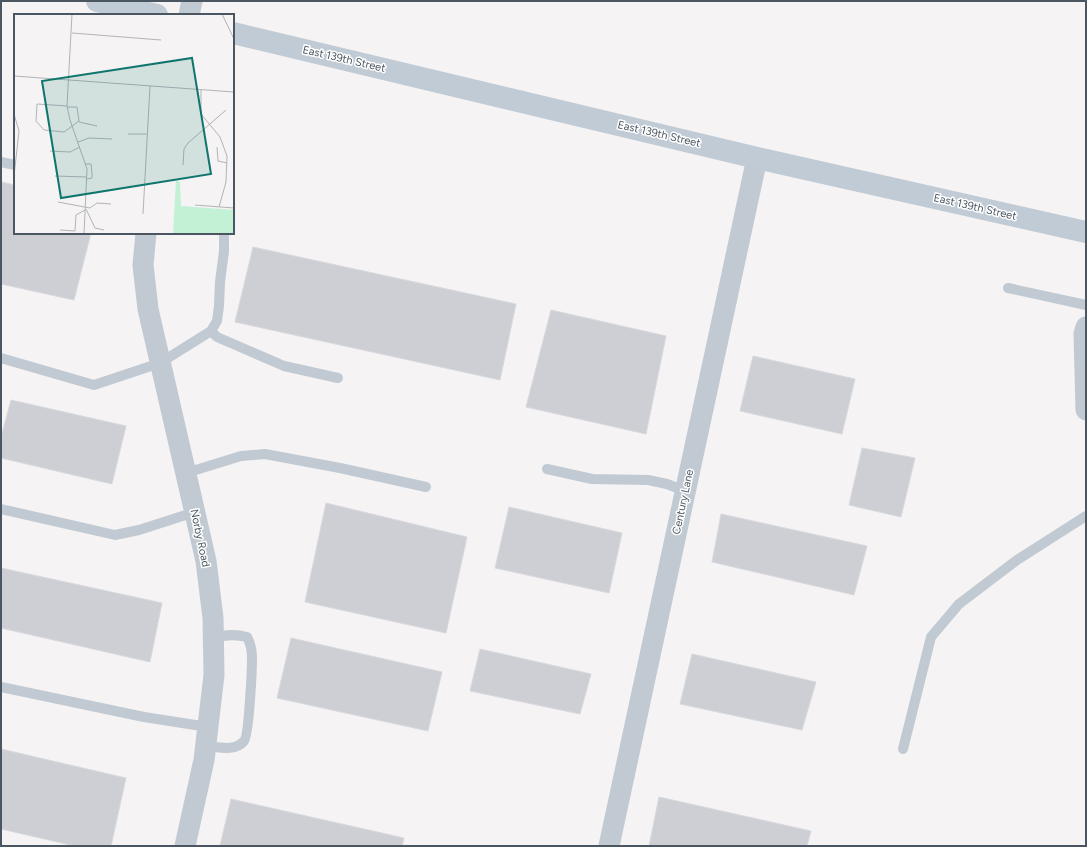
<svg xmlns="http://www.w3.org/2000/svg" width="1087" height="847" font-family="Figtree,sans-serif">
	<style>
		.building { fill: #cdcfd5; stroke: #d7d9de }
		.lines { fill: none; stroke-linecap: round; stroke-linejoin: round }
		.lane { stroke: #c1cad2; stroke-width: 10 }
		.street { stroke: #c1cad2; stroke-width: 21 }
		.secondary { stroke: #c1cbd6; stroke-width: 22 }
		.labels { text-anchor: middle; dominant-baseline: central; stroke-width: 3; stroke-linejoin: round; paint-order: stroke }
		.street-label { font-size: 11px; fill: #4a5661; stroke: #fff }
		.inset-road { fill: none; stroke: #b1b4b9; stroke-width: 1 }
		.view { fill: #0f766e; fill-opacity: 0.15; stroke: #0f766e; stroke-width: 2 }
		.inset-edge { fill: none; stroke: #4a5661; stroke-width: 2 }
	</style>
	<rect width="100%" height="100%" fill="#f5f3f3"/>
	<path class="building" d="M1,182L15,185V233H91L74,300L1,284Z
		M253,247L516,304L500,380L235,322Z
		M551,310L666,336L646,434L526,407Z
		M753,356L855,379L842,434L740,411Z
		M11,400L126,426L112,484L1,458V437Z
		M862,448L915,458L901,517L849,505Z
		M326,503L467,537L446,633L305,602Z
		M509,507L622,533L609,593L495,568Z
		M721,514L867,546L854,595L712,562Z
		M1,568L162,603L150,662L1,628Z
		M291,638L442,672L428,731L277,698Z
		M480,649L591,674L580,714L470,691Z
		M692,654L816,682L802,730L680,704Z
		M1,749L126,778L111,846H75L1,829Z
		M659,797L811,831L807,846H649Z
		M231,799L404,838L402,846H220Z"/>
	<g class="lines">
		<path class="lane" d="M1,162L15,165
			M1008,288L1086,305
			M211,331L217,337L284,366L338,378
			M1,358L94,385L160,363L211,331L217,321L219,306L220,282L224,251V233
			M547,469L592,479L648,480L667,484L685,491
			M186,473L241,456L265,454L340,468L426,487
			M1,509L115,535L139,530L195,512
			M1,687L144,717L208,727
			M206,746C218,747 235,752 244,741C249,736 252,669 252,658C252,650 251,644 247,637C235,634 225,634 213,639
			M903,749L931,637L959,604L1017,560L1086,516"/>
		<path class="street" d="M189,15L192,1
			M146,233L143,265L148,309L206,561L213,618L214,675L204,760L185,846
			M1086,327L1084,334L1086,410
			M609,846L757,158"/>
		<path class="secondary" d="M97,1L157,15
			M233,33L757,158L1086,232"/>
	</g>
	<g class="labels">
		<g class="street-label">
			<text transform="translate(344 59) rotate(13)">East 139th Street</text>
			<text transform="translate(659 134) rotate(13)">East 139th Street</text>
			<text transform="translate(975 207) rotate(13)">East 139th Street</text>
			<text transform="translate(683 502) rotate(-78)">Century Lane</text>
			<text transform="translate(200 538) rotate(78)">Norby Road</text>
		</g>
	</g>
	<g transform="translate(14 14)">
		<rect width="220" height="220" fill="#f5f3f3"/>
		<path d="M162,166L166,168L167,192L220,196V220H159Z" fill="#c3f1d5"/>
		<path class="inset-road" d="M58,0L53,92L56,106L73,155L70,220M208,0L220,25M58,19L147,26M0,62L220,78M187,76V100L206,123L213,142L212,168L205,193M53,92L23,90L22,107L30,116L50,118L65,107L63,93H53M0,100L5,117L0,162M65,108L83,112M114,120H133M64,128L75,124L98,125M203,133L204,147L213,149M36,137L56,138L66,133M72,150H77L78,159V164L73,165M169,151L170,135L174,129L212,96M41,162L73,163M44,188L76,194L83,189L97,190M181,191L220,194M72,195L81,214L90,216M129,200L136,72M46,216L61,217L62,201L71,196"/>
		<path class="view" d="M178,44L197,160L47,184L28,67Z"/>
		<rect width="220" height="220" class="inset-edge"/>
	</g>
	<rect width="1087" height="847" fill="none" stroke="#4a5661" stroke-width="4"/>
</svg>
